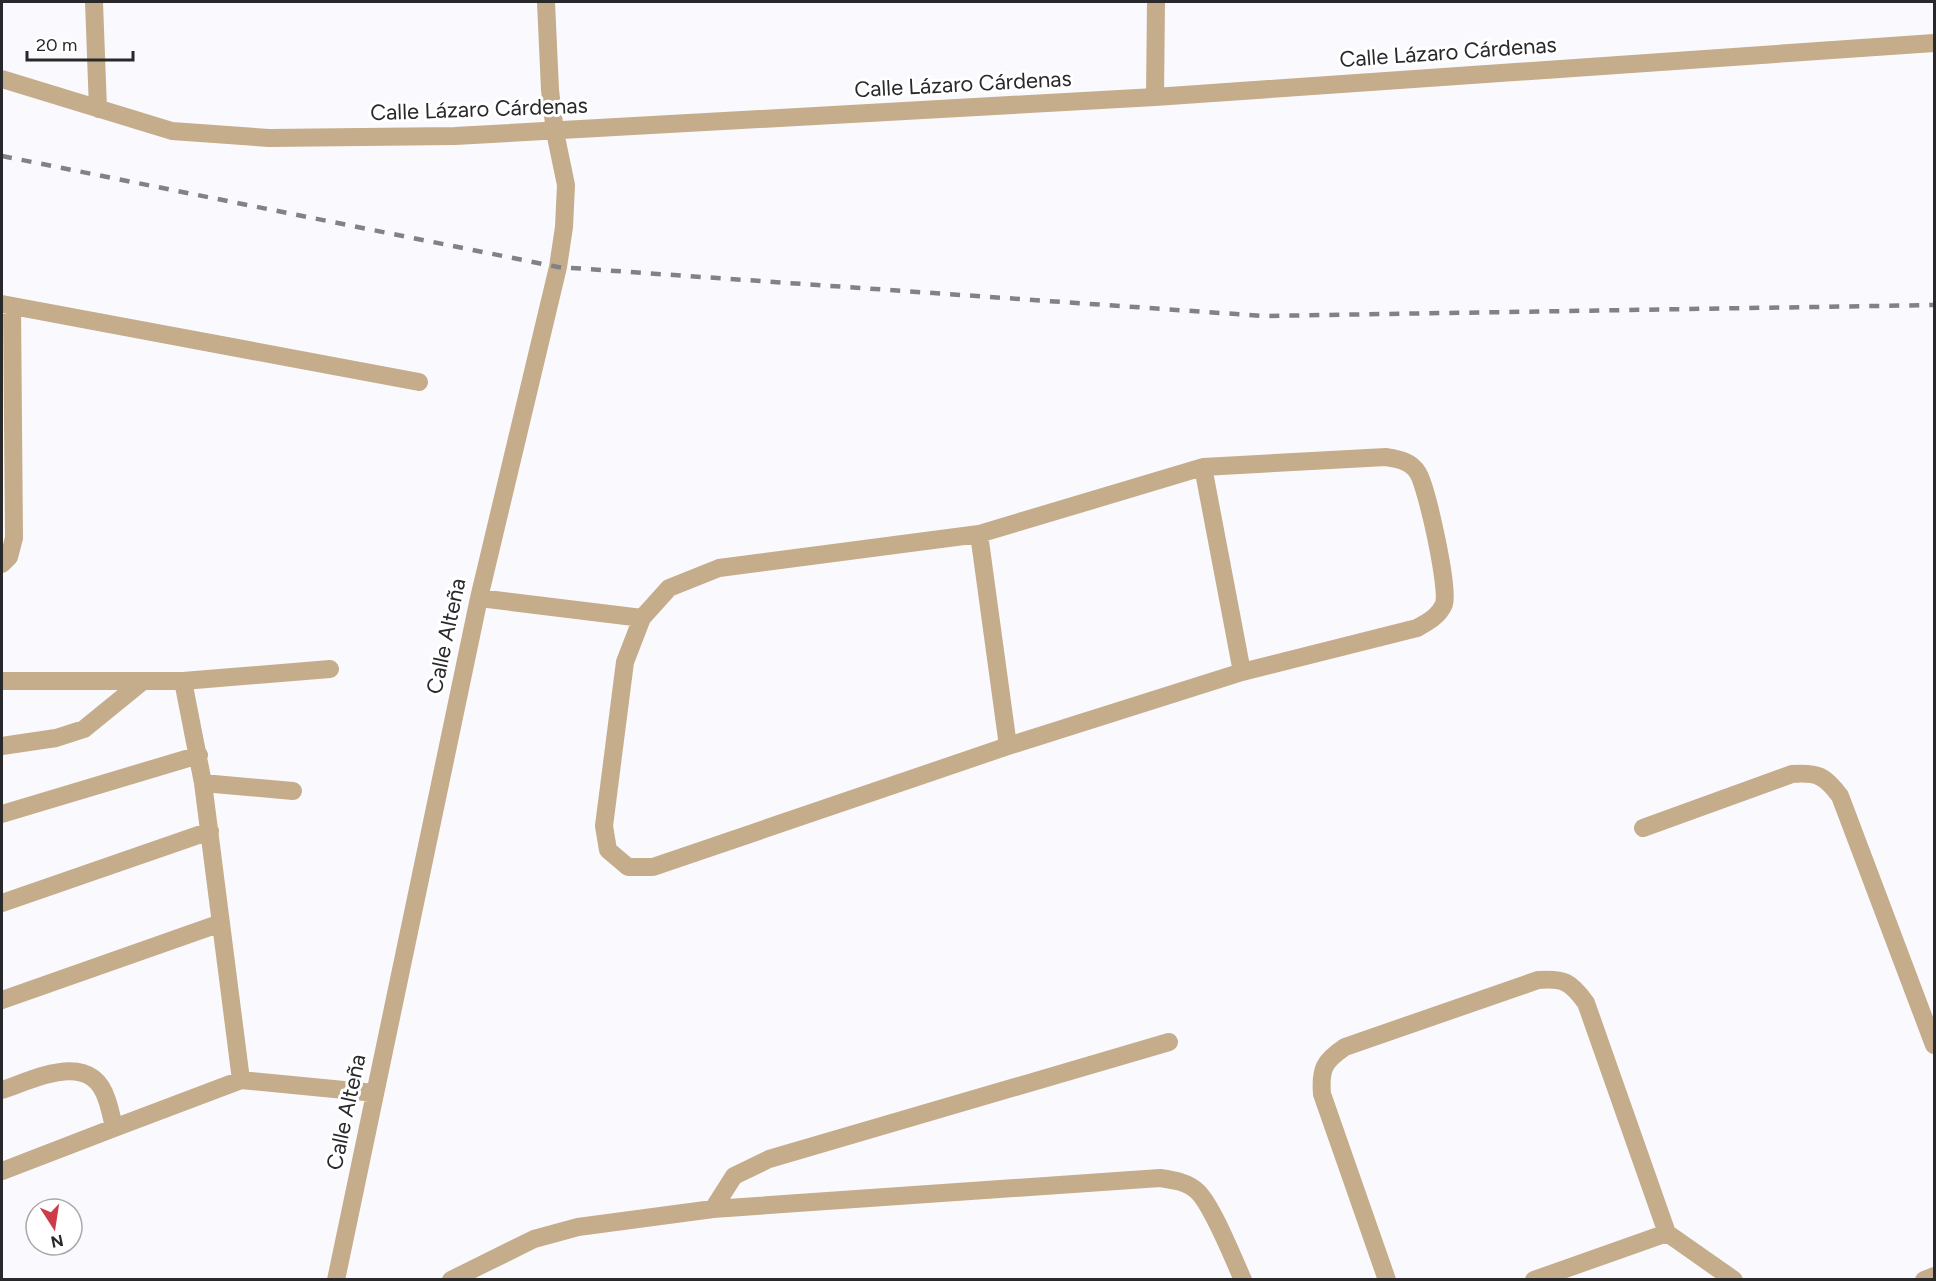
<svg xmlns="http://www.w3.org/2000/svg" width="1936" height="1281" font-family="Figtree,sans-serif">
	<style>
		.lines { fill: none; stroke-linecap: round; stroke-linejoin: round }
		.minor { stroke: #c5ac8a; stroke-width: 18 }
		.rail { stroke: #828185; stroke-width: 4.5; stroke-dasharray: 10 10; stroke-linecap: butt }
		.labels { text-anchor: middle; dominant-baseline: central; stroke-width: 6; stroke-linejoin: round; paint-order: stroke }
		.street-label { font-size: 22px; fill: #29282b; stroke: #fff }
	</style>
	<rect width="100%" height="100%" fill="#faf9fe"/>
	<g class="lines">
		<path class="minor" d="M94,2L98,109
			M2,79L172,131L269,138L455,136L1155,97L1934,43
			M1155,97L1156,2
			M2,304L419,382
			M1386,457C1398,459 1411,461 1418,473C1427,488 1449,588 1444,604C1439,616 1428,622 1417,628L1242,672L1008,746L653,867H628L608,850L604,826L625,662L642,618L669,588L719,568L979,534L1203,467Z
			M1203,467L1242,672
			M979,534L1008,746
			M2,564L9,557L14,538L12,306
			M479,598L642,618
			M2,681H183L203,783L241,1080L375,1093
			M183,681L330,669
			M2,746L56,738L84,729L143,681
			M203,783L293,791
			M2,814L199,755
			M1643,828L1792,774C1818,772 1825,776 1840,796L1934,1045
			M2,903L210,831
			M2,1000L221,923
			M2,1090C36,1079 91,1049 107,1100C110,1109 112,1118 114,1128L2,1171
			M114,1128L241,1080
			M713,1209L734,1176L769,1159L1169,1042
			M336,1280L479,598L558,267L564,227L566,185L555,132L550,90L546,2
			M451,1280L534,1239L578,1227L713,1209L1160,1178C1174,1180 1188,1182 1198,1192C1213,1207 1233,1258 1243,1280
			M1387,1280L1322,1094C1320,1069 1324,1061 1345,1047L1538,980C1564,978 1571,982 1586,1003L1667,1233
			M1534,1280L1667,1233L1734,1280
			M1924,1280L1934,1276"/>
		<path class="rail" d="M2,156L558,267L1264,316L1934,305"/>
	</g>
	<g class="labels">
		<g class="street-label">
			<text transform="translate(1448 52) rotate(-4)">Calle Lázaro Cárdenas</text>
			<text transform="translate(963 84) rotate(-3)">Calle Lázaro Cárdenas</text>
			<text transform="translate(479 109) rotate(-2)">Calle Lázaro Cárdenas</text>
			<text transform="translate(446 636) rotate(-78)">Calle Alteña</text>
			<text transform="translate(346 1112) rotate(-78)">Calle Alteña</text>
		</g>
	</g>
	<rect width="1936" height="1281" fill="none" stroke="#29282b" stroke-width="6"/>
	<g transform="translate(54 1227) rotate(168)"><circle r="28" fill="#ffffff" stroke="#a9a9aa" stroke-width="1.5"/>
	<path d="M0-4.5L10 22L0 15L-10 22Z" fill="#cd3d49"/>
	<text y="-9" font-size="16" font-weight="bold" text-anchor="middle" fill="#29282b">N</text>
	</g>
	<path d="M27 51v9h106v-9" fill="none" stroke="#29282b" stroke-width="3"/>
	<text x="36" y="51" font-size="18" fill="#29282b" stroke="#ffffff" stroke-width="4.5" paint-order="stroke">20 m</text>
</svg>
